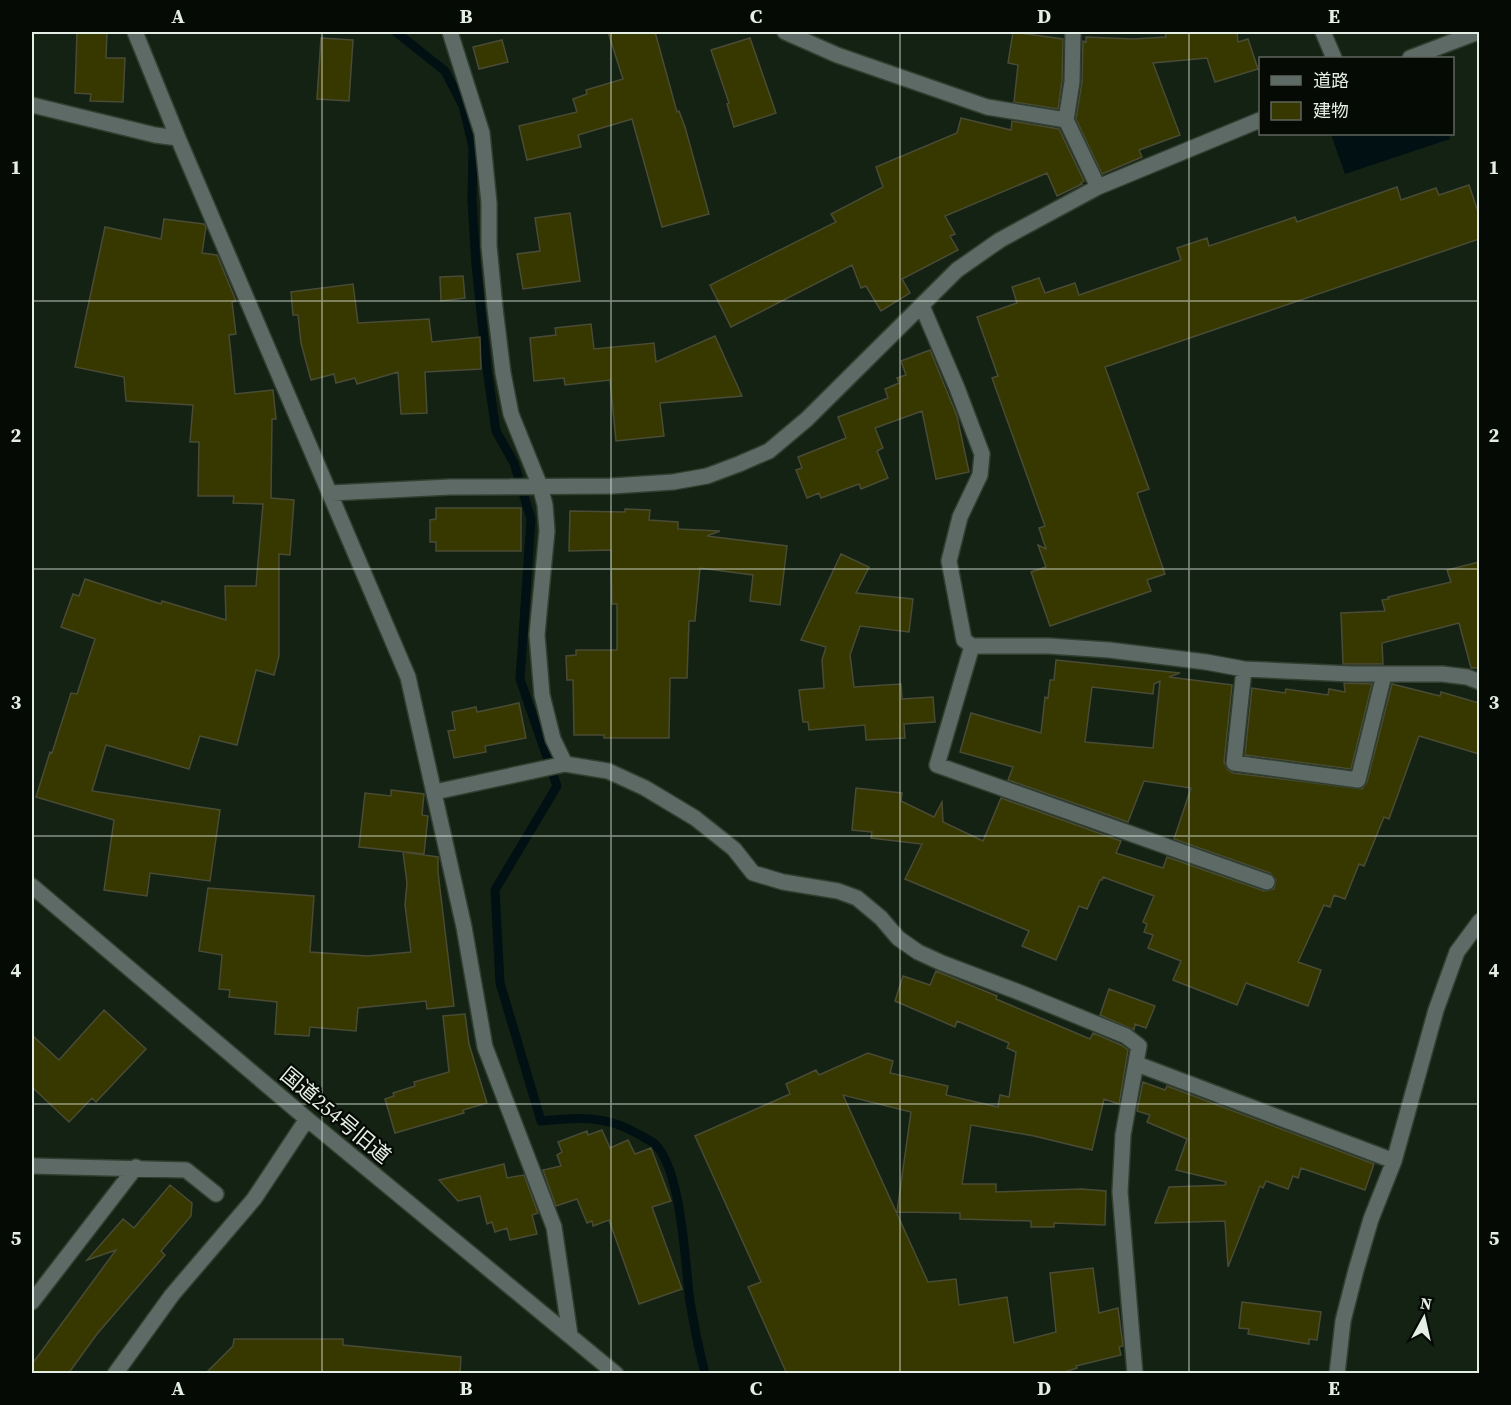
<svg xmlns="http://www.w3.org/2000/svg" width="1511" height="1405" font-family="'Source Serif 4','Noto Sans JP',serif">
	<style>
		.water { fill: #001013 }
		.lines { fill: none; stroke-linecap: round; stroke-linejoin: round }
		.stream { stroke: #001013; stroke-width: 9 }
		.building { fill: #373800; stroke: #494b35; stroke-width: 1.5; fill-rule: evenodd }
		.minor-casing { stroke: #313f30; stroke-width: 18 }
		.minor { stroke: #5e6a66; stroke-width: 15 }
		.grid { fill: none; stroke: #e5eee4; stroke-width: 1.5; stroke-opacity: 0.55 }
		.labels { text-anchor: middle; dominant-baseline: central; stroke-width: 4.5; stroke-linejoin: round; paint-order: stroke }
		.street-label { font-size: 21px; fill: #e5eee4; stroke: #050a05 }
		.neatline { fill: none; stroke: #e5eee4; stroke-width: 2 }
		.grid-label { font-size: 20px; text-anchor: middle; font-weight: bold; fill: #e5eee4 }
	</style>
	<rect width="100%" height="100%" fill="#142213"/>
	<path class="water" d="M1331,134H1449L1450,139L1345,174Z"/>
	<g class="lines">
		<path class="stream" d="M396,32L445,71L463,106L473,147L472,200L476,265L487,369L496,431L514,463L531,519L520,679L557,786L495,890L500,983L541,1121C576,1117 606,1115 638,1134C643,1137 649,1140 654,1143C682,1169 685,1264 690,1302C694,1326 699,1350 705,1374"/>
	</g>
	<path class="building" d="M77,32H107L106,58H125L123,102L90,101L91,94L75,93Z
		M608,32H655L677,112L679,111L685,127L709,214L662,227L632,119L578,135L581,147L527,160L519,126L577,112L573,99L587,94L586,90L623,79Z
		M1013,32L1063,39L1062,81L1058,109L1014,102L1018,65L1008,63Z
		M1165,32H1237L1238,42L1248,39L1258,69L1215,82L1207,58L1153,63L1180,135L1139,150L1142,157L1102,174L1076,119L1082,82L1083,41L1086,42V37L1134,39L1166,37Z
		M321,38L353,40L349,101L317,99Z
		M750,38L776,113L734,127L727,104L729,103L711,50Z
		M502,40L508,62L479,69L473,47Z
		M961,118L1011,130L1012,121L1059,129L1084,181L1081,183L1082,184L1057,196L1047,173L945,216L955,234L950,236L958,250L902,279L910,293L881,311L866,286L861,288L852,265L731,327L710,285L836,222L831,214L883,187L876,167L957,133Z
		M1469,185L1479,215V239L1105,367L1149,489L1137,493L1165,574L1147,580L1151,591L1050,626L1031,572L1046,567L1038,545L1046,549L1039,528L1045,526L992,378L998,376L977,317L1017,303L1012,287L1039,278L1045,293L1075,283L1079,295L1181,260L1177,248L1207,238L1209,246L1295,217L1297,222L1397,187L1401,200L1436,188L1439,195Z
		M570,213L580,281L523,289L517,254L540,251L535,218Z
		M164,219L204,224L206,227L202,253L217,255L236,301L232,302L236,334L229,335L235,394L273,390L276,419H272L271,498L294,500L290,555L279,554V656L274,675L256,670L237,745L200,736L189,769L106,745L92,791L220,810L210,881L150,873L147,896L104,890L114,820L36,797L50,752L52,753L71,693L77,694L95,639L61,627L73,594L79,596L85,579L161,604L162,601L226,620L225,586H256L263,504L233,503L234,496H198L199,442H190L193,405L126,401L124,377L75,367L105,227L161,239Z
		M463,276L465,298L441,301L440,277Z
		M353,284L358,323L429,319L432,342L480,337L481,369L425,372L427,413L401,414L398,372L357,384L355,378L336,383L334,374L311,380L301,343L298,315H293L291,292Z
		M591,324L594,349L654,343L656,362L715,336L742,396L660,403L664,436L616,441L610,380L565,385L564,378L534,381L530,338L556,335L555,328Z
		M930,350L957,416L969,472L936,479L922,411L875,428L883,448L877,451L888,478L861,489L859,484L821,498L819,493L807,498L796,470L802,468L798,457L846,438L838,417L888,398L885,389L899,383L897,378L906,375L901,361Z
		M436,508H521V551H436V542H430V520L436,519Z
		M625,509L650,510L649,520L678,522V529L720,531L707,536L787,546L780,605L750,601L753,575L700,568L695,621H689L687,678H670L669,738H604V735H574L573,680H567L566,656L576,655V650H617V604H612L611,550L569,551L570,511L625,512Z
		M841,554L869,567L856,593L913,599L909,632L860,626L850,655L854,687L901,684L902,699L933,697L935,722L904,724L905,738L866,740L865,725L809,730L808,722H803L799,690L824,688L822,660L826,647L801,640Z
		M1479,562V668H1471L1459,623L1382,643L1383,664H1343L1341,613L1385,611L1382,600L1389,599L1388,597L1451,582L1447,570Z
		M1056,660L1180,673L1169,677L1232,685L1224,762L1228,770L1233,773L1362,789L1367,782L1392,684L1440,696L1441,692L1479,703V754L1419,736L1389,819L1384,817L1364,866L1359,864L1345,899L1334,895L1330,907L1324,905L1298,962L1321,970L1308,1006L1246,983L1237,1005L1173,980L1181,961L1148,948L1153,935L1144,932L1147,924L1143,922L1154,896L1103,877L1102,880H1100L1087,909L1079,906L1056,960L1022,946L1029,931L905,879L922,844L871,838L872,832L852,830L856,788L902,793L901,801L934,817L942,802L943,822L983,841L1001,798L1121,841L1116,853L1163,868L1167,857L1264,891L1274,889L1276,880L1270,873L1174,839L1191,788L1144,781L1128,822L1008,780L1013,767L960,752L971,713L1041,733L1045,697L1048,698L1050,680H1054ZM1160,681L1153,748L1085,742L1092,687L1153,694L1154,684Z
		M1344,683L1372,684L1351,769L1245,755L1252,688L1285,693L1286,689L1328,695L1329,689L1345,692Z
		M519,703L526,738L485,746L486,752L454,758L448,731L455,730L452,712L476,707L477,712Z
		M391,790L424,794L422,815L428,816L424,854L359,847L365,793L391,796Z
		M403,852L438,857V872L454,1006L427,1009L426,1001L358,1008L356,1031L310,1027L309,1036L275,1034L277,1002L229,997L230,990L219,989L222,955L199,951L208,888L314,896L310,952L368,956L411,952L405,905L407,883Z
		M936,971L997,996L996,999L1090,1039L1093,1033L1121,1045L1128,1050L1119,1104L1104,1099L1092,1150L1034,1136L971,1125L962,1184H996V1192L1082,1189L1106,1191L1105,1225L1054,1223V1227H1031V1221L960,1219V1213L897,1212L911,1112L843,1095L928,1282L956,1279L959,1305L1007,1297L1014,1343L1056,1332L1050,1273L1093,1268L1099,1313L1118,1308L1123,1346L1119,1347L1121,1355L1076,1366L1077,1368L1058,1374H787L748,1287L761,1282L695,1136L790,1094L786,1084L816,1070L819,1075L868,1053L893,1061L890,1073L948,1086L946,1095L998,1107L1000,1095L1009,1097L1016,1052L1007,1048L1009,1043L957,1021L955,1027L895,1001L903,976L930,985Z
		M1109,989L1155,1006L1146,1028L1135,1024L1134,1030L1100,1015Z
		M104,1010L146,1049L96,1102L92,1098L69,1122L32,1087V1035L59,1060Z
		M465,1014L469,1044L487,1103L463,1110L464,1113L395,1133L385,1099L394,1096L393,1093L415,1086L414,1082L449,1072L443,1016Z
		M1143,1082L1165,1090L1167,1086L1374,1164L1365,1190L1301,1168L1298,1178L1293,1176L1288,1189L1266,1181L1263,1188L1260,1186L1228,1267L1225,1221L1155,1223L1169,1187L1225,1185L1226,1182L1176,1170L1187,1139L1147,1122L1150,1115L1137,1111Z
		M602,1130L610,1148L628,1140L635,1154L651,1148L671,1201L652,1207L682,1289L639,1304L609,1220L593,1226L592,1221L587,1223L577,1199L556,1206L543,1170L561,1166L557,1155L562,1152L558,1142L587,1131L588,1135Z
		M504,1164L507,1178L524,1175L538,1213L532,1215L537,1234L510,1240L507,1228L495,1232L492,1222L487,1224L480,1196L458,1201L439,1180Z
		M170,1185L192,1203L191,1216L161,1251L165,1255L97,1334L68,1374H32V1364L116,1250L87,1260L123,1219L134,1228Z
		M1242,1302L1321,1312L1317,1340L1309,1339V1344L1248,1334L1249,1329L1239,1328Z
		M234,1339H343V1345L461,1357L460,1374H205L233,1346Z"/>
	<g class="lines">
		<defs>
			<path id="minor" d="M135,32L178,138L408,677L464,927L485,1047L554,1227L570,1335
				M450,32L482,133L489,203V246L495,308L503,373L511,414L540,486L545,505L547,531L539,613L537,635L542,695L553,739L565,764L608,771L645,788L695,818L734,849L753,873L783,882L838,891L857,898L881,918L898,938L918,952L942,963L1016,991L1126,1036L1139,1046L1123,1135L1120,1192L1135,1374
				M785,32L837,55L987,107L1066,120
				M1073,32L1072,82L1066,120L1098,187
				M1323,32L1334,58
				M1410,58L1478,32
				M32,105L155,135L178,138
				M922,306L957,388L982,454L980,475L960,517L949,561L964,640L972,646H1049L1109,650L1206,662L1244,669L1352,674H1442L1467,677L1480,682
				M331,493L450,487L612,486L673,482L707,476L739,464L769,451L807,419L957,270L1000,240L1098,187L1260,120
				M972,646L937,765L1267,882
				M1244,669L1234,763L1358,780L1384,675
				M435,792L565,764
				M32,886L307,1119L616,1374
				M1137,1064L1394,1161
				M32,1166L186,1170L216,1194
				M32,1302L136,1167
				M115,1374L172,1295L254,1199L307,1119
				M1337,1374L1343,1321L1356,1270L1371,1219L1394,1161L1436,1010L1457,952L1480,921"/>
		</defs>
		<use href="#minor" class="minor-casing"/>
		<use href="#minor" class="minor"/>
	</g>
	<path class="grid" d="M322,32V1374M611,32V1374M900,32V1374M1189,32V1374M32,301H1480M32,569H1480M32,836H1480M32,1104H1480"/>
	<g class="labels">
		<g class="street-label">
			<text transform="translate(336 1115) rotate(40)">国道254号旧道</text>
		</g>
	</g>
	<rect width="1511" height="1405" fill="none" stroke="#050a05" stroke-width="66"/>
	<rect x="1259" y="57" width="195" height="78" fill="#050a05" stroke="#5f655e" stroke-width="1.5"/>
	<rect x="1271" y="76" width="30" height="9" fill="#5e6a66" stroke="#5f655e" stroke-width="1.5"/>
	<text x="1313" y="87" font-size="18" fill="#e5eee4">道路</text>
	<rect x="1271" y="102" width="30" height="18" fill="#373800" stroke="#5f655e" stroke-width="1.5"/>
	<text x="1313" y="117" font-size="18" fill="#e5eee4">建物</text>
	<g transform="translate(1424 1318) rotate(8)" stroke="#050a05" stroke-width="4.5" paint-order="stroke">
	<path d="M0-4.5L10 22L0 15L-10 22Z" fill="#e5eee4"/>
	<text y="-9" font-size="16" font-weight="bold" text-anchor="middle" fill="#e5eee4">N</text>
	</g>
	<rect x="33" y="33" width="1445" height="1339" class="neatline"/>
	<g class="grid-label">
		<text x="178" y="23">A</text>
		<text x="466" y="23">B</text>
		<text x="756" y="23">C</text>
		<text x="1044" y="23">D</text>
		<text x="1334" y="23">E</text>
		<text x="16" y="174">1</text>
		<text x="1494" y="174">1</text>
		<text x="16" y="442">2</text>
		<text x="1494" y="442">2</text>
		<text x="16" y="709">3</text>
		<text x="1494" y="709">3</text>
		<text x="16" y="977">4</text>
		<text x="1494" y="977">4</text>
		<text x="16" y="1245">5</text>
		<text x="1494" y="1245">5</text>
		<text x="178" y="1395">A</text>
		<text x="466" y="1395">B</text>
		<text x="756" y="1395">C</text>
		<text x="1044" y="1395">D</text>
		<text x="1334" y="1395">E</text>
	</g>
</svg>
